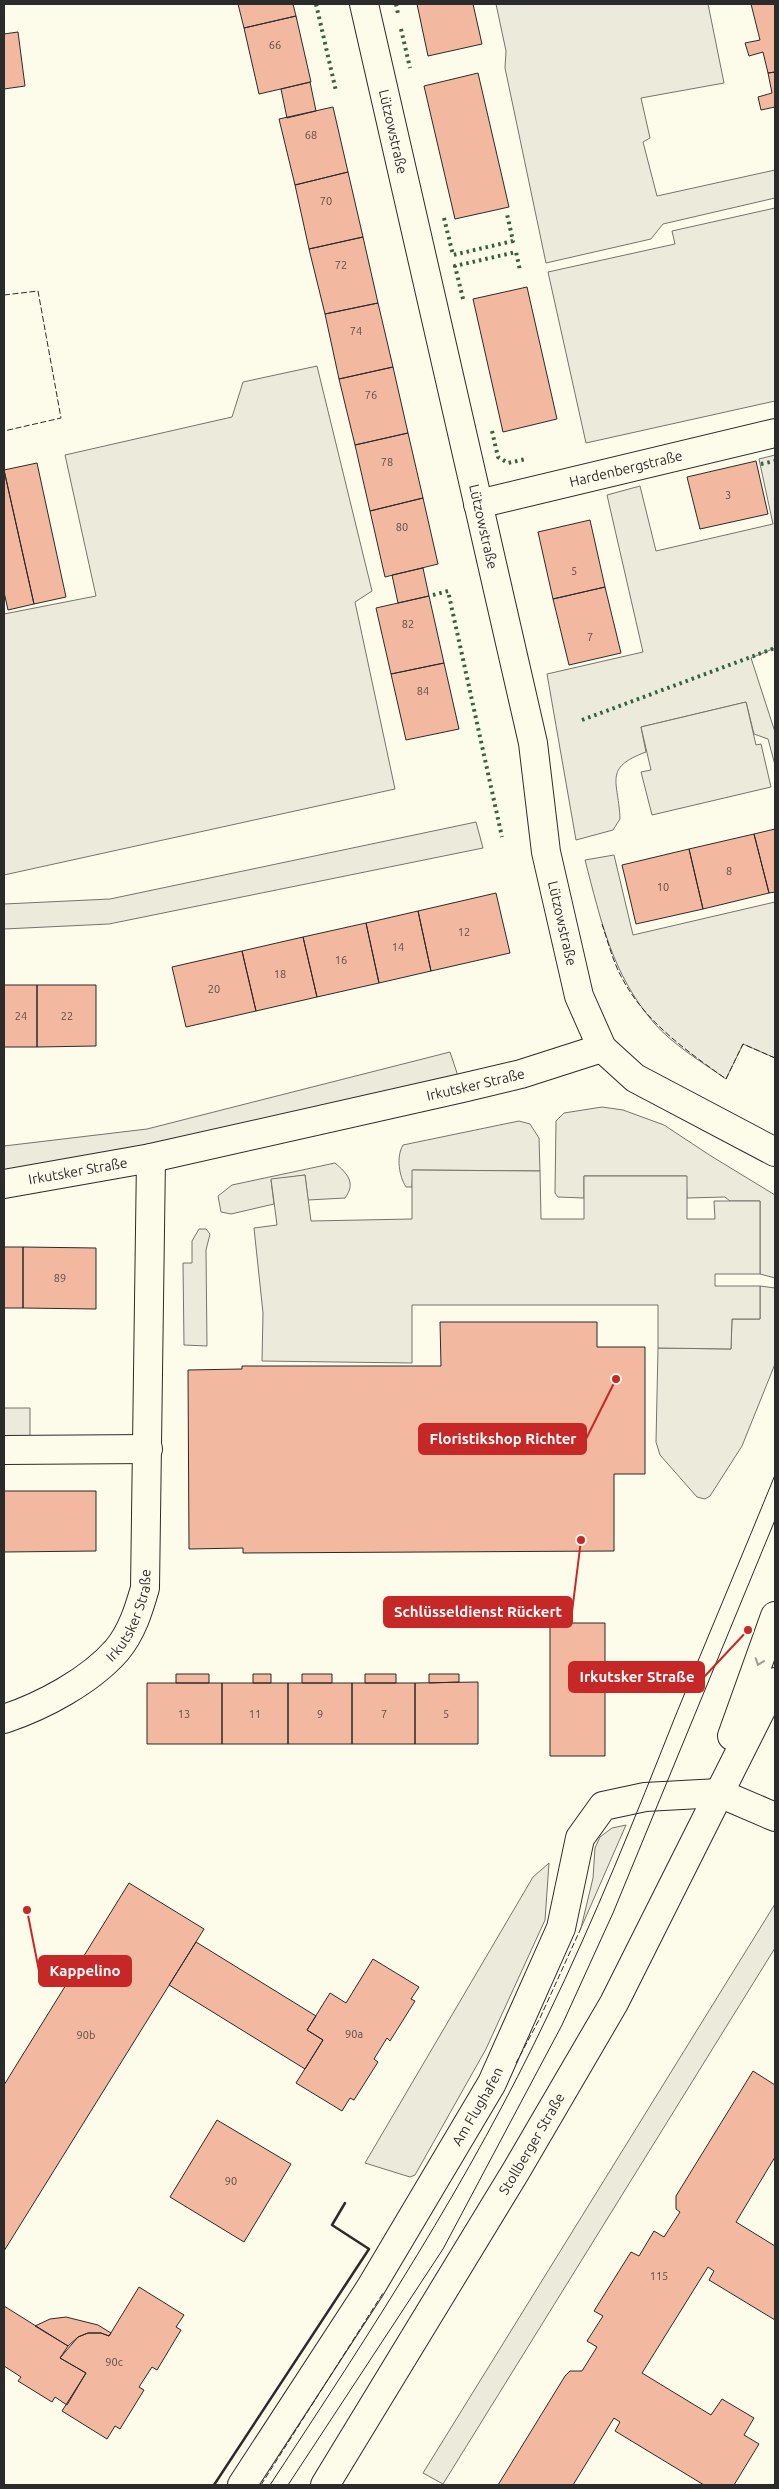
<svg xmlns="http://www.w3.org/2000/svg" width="779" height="2489" font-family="Ubuntu,sans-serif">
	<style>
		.green { fill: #ecebdb; stroke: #74746e }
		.parking { fill: #eceadb; stroke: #74746e }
		.building { fill: #f2b8a0; stroke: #2b2b2b }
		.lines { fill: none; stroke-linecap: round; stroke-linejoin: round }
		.minor-casing { stroke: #2b2b2b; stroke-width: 30 }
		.tertiary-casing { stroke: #2b2b2b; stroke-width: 30 }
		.secondary-casing { stroke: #2b2b2b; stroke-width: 30 }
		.minor { stroke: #fdfbea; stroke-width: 28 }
		.tertiary { stroke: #fdfbea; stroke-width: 28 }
		.secondary { stroke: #fdfbea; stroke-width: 28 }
		.tram { stroke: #2b2b2b; stroke-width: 1 }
		.hedge { stroke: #34623c; stroke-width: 4; stroke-dasharray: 2.5 4; stroke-linecap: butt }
		.fence { stroke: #2b2b2b; stroke-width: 1; stroke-dasharray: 6 2.5; stroke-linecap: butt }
		.wall { stroke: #2b2b2b; stroke-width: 2.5 }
		.oneway { stroke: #9e9d94 }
		.labels { text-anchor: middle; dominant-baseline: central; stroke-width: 4; stroke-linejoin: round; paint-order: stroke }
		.number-label { font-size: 11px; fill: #5d4e48 }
		.street-label { font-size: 14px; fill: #2b2b2b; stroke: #fdfbea }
		.leader { fill: none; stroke: #c62828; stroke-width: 2 }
		.callout-dot { fill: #c62828; stroke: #fdfbea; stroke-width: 2 }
		.callout { fill: #c62828; stroke: #c62828; stroke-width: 2 }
		.callout-label { font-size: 15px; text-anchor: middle; font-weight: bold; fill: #fff }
	</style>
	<rect width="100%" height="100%" fill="#fdfbea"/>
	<path class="green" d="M496,4H708L724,83L641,98L650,138L643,142L657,196L775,170V198L663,224L651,239L546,263L505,68L506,51Z
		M775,208V401L586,443L548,272L675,244L672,231Z
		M317,366L372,591L355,602L395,789L4,875V614L96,596L65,455L232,417L243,382Z
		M775,455V648L751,658L775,732V765L768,739L754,734L746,702L641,727L646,752C602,768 619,782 620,819L613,830L576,840L547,674L643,652L607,495L640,486L656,551L773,524L759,459Z
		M614,855L633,935L775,902V1058L743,1044L726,1079C702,1062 673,1045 654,1023C612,974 601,921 585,860Z
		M602,1107L623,1110L664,1125L711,1156L775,1195V1278L760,1274V1201H730L725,1197L687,1198L686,1176H584V1198L558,1197L555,1193L556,1121L564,1113Z
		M519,1121L530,1124L539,1138L540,1171L413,1170L412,1187H406C399,1176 396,1157 403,1145Z
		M335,1163C348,1174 356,1183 345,1198L308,1200L305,1175L271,1180L274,1204L231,1214L221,1212L218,1196L232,1185Z
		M199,1229H206L210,1234L206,1250L207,1346L184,1345L183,1263H192V1241Z
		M760,1286L775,1288V1364L742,1446L710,1496L705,1499L697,1497L660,1455L656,1442L658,1348L731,1349L732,1319H760Z
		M626,1825L581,1928L593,1878L595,1848L600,1837L612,1828Z
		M549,1863L545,1920L486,2049L415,2175L410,2177L365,2163L533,1877Z"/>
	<path class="parking" d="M746,702L756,745L761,744L771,787L652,815L641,772L651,770L641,727Z
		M476,822L483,848L109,924L4,929V904L110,899Z
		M450,1052L462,1088L4,1184V1146L147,1129Z
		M412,1170L540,1171L541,1219H584V1176H687V1219H715L714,1201H760V1274H715V1286H760V1319H732L731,1349L658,1348V1305H412V1363L262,1361L263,1313L254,1228L277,1225L271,1179L305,1175L311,1221L412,1219Z
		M4,1408H30V1449L4,1450Z
		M775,1904V1948L443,2484L423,2473Z"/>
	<path class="building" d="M238,4H293L296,16L244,28Z
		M417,4H473L482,44L428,56Z
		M751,4H775V72L768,73L763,52L749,56L745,43L760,40Z
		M296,16L311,82L259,94L244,28Z
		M18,32L25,86L4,89V34Z
		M775,72V107L761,110L758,97L772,93L768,73Z
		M478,73L509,207L455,219L424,86Z
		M310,82L316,111L287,118L281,89Z
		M333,107L348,172L295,185L279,119Z
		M348,172L363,237L309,249L295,185Z
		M363,237L378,303L325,314L309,249Z
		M527,287L557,419L503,432L473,299Z
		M378,303L393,367L339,379L325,314Z
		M393,367L408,433L355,445L339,379Z
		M408,433L423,498L370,511L355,445Z
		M756,461L768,514L700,529L687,477Z
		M37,463L66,597L34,604L4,470Z
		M4,470L34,604L8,610L4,592Z
		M423,498L438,564L385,577L370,511Z
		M590,520L605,587L553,599L538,532Z
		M423,568L429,596L398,603L392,575Z
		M605,587L621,653L569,665L553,599Z
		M429,596L444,663L391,674L376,608Z
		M444,663L459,729L406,740L391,674Z
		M775,829V892L769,893L754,834Z
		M754,834L769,893L703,909L689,849Z
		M689,849L703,909L636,924L622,865Z
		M496,893L510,953L431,971L418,911Z
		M418,911L431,971L379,983L366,923Z
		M366,923L379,983L317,997L303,937Z
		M303,937L317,997L256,1011L242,951Z
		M242,951L256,1011L186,1027L172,967Z
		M4,985H37V1047H4Z
		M37,985H96V1046L37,1047Z
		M4,1247H23V1308H4Z
		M23,1247L96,1248V1309L23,1308Z
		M440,1322H597V1347H645V1474H614V1551L243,1553V1548L189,1549L188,1370L242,1369V1366H441Z
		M4,1491H96V1551L4,1552Z
		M550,1623H605V1756H550Z
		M176,1674H209V1683H176Z
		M253,1674H271V1683H253Z
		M302,1674H332V1683H302Z
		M365,1674H396V1683H365Z
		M429,1674H459V1682L429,1683Z
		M478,1682V1744H415V1683Z
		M147,1683H222V1744H147Z
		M222,1683H288V1744H222Z
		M288,1683H352V1744H288Z
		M352,1683H415V1744H352Z
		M129,1883L204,1929L4,2251V2085Z
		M196,1942L316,2016L307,2030L323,2040L305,2069L169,1985Z
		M373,1959L419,1987L411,1999L415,2001L390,2041L387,2038L374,2059L378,2062L354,2100L350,2098L342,2111L296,2083L323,2040L307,2030L330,1993L346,2003Z
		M753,2071L775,2085V2157L736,2222L775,2246V2320L709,2280L714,2271L708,2267L642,2373L711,2415L722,2399L754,2418L744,2435L759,2444L734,2485H704L615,2431L620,2422L614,2418L573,2485H498L565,2376L570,2371H582L597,2347L587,2341L603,2316L594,2311L631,2252L639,2256L654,2231L664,2237L680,2212L676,2209V2196Z
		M217,2120L291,2164L244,2242L170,2197Z
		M139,2287L184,2315L176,2327L181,2330L157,2370L152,2367L139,2387L144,2390L120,2429L115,2426L107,2439L62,2411L86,2373L60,2358L78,2337L88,2333H101L109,2336Z
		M4,2306L68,2346L60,2358L86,2373L67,2405L55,2397L52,2402L18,2381L21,2377L4,2366Z
		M66,2317L98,2325L111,2333L109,2336L101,2333H88L78,2337L68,2346L35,2326L50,2319Z"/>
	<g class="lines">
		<defs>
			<g id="minor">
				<path id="s1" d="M478,504L775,433"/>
				<path id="s2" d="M4,1184L151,1158L462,1088L521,1074L602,1048"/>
				<path d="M4,1450L148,1449"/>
				<path id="s3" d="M4,1719C43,1706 90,1681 117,1650C132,1632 139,1609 145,1588L151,1158"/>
				<path id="s4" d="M242,2485L371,2287L492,2083L561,1928L580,1838L603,1806L645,1797L719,1793L775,1817"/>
			</g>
			<g id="tertiary">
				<path id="s5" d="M364,4L533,743L546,852L579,996L602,1048L635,1078L775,1152"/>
			</g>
			<g id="secondary">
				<path d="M732,1736L775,1616"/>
				<path id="s6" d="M325,2485L516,2171L614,2003L775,1682"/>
			</g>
		</defs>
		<use href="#minor" class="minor-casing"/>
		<use href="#tertiary" class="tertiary-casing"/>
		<use href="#secondary" class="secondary-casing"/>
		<use href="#minor" class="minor"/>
		<use href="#tertiary" class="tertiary"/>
		<use href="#secondary" class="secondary"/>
		<path class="tram" d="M270,2485C370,2333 470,2180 548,2015C595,1918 635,1818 675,1717C708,1636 742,1556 775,1475
			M288,2485L443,2249L562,2025L613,1913L775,1520"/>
		<path class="hedge" d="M316,4L336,91
			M396,4L398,14
			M401,29L410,68
			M444,218L453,255L513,241L507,214
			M463,299L455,266L516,252L520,270
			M492,431L498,457L508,463L526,459
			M761,464L775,461
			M433,595L448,591L502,837
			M582,720L775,648"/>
		<path class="fence" d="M4,295L38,291L61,418L4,431
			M602,924C608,942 613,962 622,978C645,1022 687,1051 726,1079L743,1044L775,1058
			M516,2063L540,2018L581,1928
			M261,2485L383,2293"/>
		<path class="wall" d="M214,2485L369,2249L332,2225L345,2203"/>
	</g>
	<defs><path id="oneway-chevron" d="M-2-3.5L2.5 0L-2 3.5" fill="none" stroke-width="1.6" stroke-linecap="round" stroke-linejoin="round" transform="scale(1.25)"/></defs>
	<use class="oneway" href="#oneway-chevron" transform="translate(759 1662) rotate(110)"/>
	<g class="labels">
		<g class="number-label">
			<text x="275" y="45">66</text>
			<text x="311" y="135">68</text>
			<text x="326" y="201">70</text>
			<text x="341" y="265">72</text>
			<text x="356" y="331">74</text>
			<text x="371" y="395">76</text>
			<text x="387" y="462">78</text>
			<text x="728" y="495">3</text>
			<text x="402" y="527">80</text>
			<text x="574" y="571">5</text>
			<text x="408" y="624">82</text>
			<text x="590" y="637">7</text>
			<text x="423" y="691">84</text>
			<text x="729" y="871">8</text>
			<text x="663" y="887">10</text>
			<text x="464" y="932">12</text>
			<text x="398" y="947">14</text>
			<text x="341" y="960">16</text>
			<text x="280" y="974">18</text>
			<text x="214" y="989">20</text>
			<text x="21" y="1016">24</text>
			<text x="67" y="1016">22</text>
			<text x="60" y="1278">89</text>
			<text x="184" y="1714">13</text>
			<text x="255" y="1714">11</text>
			<text x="320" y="1714">9</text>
			<text x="384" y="1714">7</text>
			<text x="446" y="1714">5</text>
			<text x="354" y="2034">90a</text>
			<text x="86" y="2035">90b</text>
			<text x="231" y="2181">90</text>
			<text x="659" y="2276">115</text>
			<text x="114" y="2362">90c</text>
		</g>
		<g class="street-label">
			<text stroke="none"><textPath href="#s5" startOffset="131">Lützowstraße</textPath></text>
			<text stroke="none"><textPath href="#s1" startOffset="152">Hardenbergstraße</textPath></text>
			<text stroke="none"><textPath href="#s5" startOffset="536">Lützowstraße</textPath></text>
			<text stroke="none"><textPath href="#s5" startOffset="941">Lützowstraße</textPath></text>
			<text stroke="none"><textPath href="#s2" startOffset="482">Irkutsker Straße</textPath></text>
			<text stroke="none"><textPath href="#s2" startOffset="75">Irkutsker Straße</textPath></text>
			<text stroke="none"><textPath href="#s3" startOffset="171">Irkutsker Straße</textPath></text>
			<text stroke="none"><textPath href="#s4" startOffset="446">Am Flughafen</textPath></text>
			<text stroke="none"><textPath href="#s6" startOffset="399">Stollberger Straße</textPath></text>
		</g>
	</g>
	<path class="leader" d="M616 1379L586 1439M581 1540L572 1612M748 1630L704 1677M27 1910L39 1971"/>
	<g class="callout-dot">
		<circle cx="616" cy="1379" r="5"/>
		<circle cx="581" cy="1540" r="5"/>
		<circle cx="748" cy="1630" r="5"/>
		<circle cx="27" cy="1910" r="5"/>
	</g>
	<g class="callout">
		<rect x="419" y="1424" width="167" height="30" rx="5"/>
		<rect x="384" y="1597" width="188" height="30" rx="5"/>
		<rect x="569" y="1662" width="135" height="30" rx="5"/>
		<rect x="39" y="1956" width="92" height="30" rx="5"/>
	</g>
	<g class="callout-label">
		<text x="503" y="1444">Floristikshop Richter</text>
		<text x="478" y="1617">Schlüsseldienst Rückert</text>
		<text x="637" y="1682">Irkutsker Straße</text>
		<text x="85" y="1976">Kappelino</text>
	</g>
	<rect width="779" height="2489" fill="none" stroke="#2b2b2b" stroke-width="10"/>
</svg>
